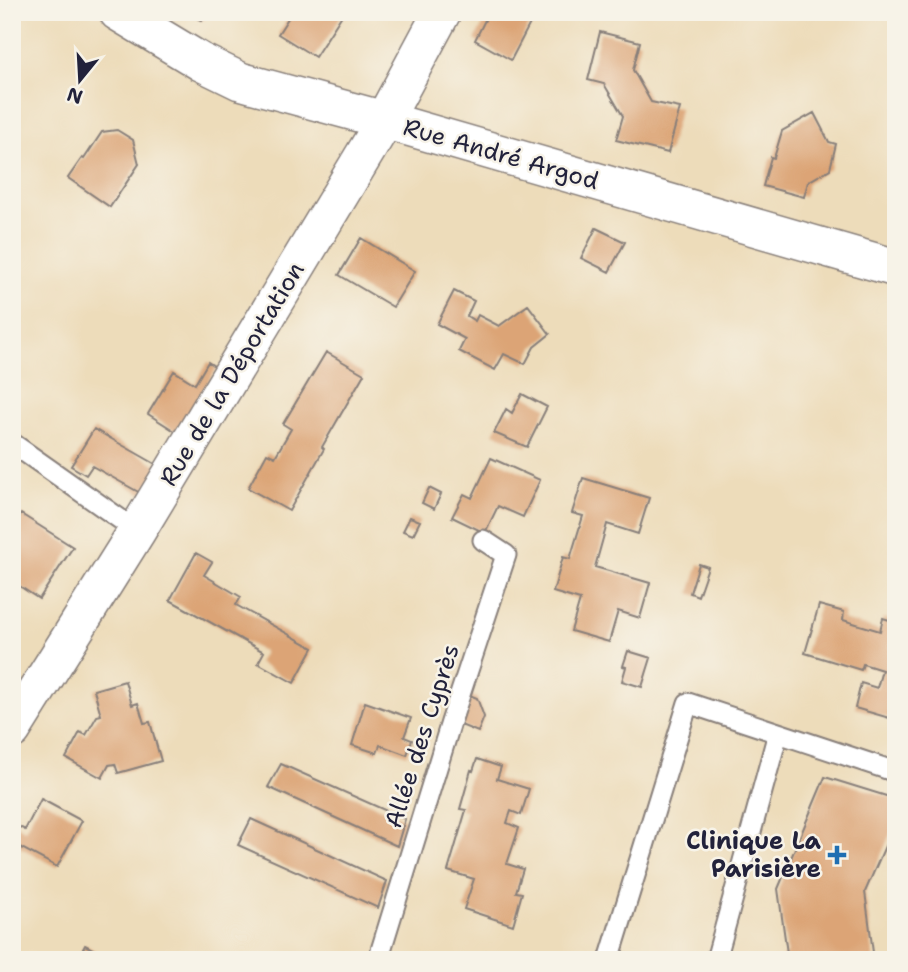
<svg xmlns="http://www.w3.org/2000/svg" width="908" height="972" font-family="'Shantell Sans',sans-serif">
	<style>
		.building { fill: #dca476 }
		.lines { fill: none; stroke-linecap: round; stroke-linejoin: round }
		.lane-casing { stroke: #887f7a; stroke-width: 23 }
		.street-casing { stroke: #887f7a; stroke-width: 40 }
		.lane { stroke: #fff; stroke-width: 19 }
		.street { stroke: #fff; stroke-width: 37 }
		.poi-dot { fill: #1f6fb2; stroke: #f7f3e8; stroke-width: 2.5 }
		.labels { text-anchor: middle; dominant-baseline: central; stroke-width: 5; stroke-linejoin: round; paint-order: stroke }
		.street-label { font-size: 24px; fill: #22223b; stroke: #f7f3e8 }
		.poi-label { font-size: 24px; font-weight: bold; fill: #22223b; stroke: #f7f3e8; text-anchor: end }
	</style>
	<rect width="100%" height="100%" fill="#f7f3e8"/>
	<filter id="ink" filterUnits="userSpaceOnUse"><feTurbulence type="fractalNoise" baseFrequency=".0143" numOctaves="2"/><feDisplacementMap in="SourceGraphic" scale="14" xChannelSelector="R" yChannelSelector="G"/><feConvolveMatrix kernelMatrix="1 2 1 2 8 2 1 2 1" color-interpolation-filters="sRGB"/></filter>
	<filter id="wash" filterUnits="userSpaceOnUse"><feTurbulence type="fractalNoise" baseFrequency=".00686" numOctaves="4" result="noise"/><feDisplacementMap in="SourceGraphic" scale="28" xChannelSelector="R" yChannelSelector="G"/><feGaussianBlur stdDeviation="1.57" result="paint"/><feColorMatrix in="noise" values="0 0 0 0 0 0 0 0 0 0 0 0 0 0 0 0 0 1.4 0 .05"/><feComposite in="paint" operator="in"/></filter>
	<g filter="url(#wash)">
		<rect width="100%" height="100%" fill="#eddcba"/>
		<g id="blocks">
			<path class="building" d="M187,12H208L202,21Z
				M292,12H344L315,57L278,34Z
				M489,12H536L511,60L475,40Z
				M600,32L640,42L633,70L651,102L680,108L668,153L616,140L623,116L604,84L588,80Z
				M814,113L829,142L836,144L830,169L808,182L804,197L763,186L771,157L774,158L782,131Z
				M117,130L133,140L139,164L110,207L68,178L82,158L84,159L102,132Z
				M596,228L625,242L609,272L581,258Z
				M361,238L415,271L393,307L339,275Z
				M454,291L474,301L467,316L475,321L478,315L499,326L528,305L550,334L534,347L525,364L504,354L495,370L459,351L465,339L437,324Z
				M326,352L364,374L322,447L324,449L289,511L248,488L267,453L275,457L291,429L283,424Z
				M208,362L217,368L178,433L148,414L174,371L195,384Z
				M522,394L547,407L527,447L494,433L506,409L512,413Z
				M94,429L159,466L142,494L92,466L86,475L71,466Z
				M491,458L540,480L523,517L498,506L485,533L452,517L464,494L472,498Z
				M583,478L649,498L638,534L607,524L595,567L650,583L640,618L618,611L609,642L571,631L580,600L553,592L563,557L570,559L583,516L572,513Z
				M429,488L441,494L434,509L422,503Z
				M21,514L73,547L39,599L12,581V527Z
				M410,517L420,521L413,535L403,531Z
				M196,553L212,562L204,575L241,597L236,605L313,648L294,683L258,663L264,652L170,600Z
				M699,564L708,567L698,596L690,593Z
				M819,605L844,612L843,620L880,631L883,618L896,622V720L855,708L861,683L877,688L882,670L863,664L861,670L805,653Z
				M628,651L651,658L642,687L622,681L626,667L623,666Z
				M125,681L132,705L138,703L144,723L150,722L161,761L118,773L115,764L109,765L102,778L66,758L80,732L86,735L97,716L101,715L94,690Z
				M467,694L477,698L484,717L478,732L458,724Z
				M365,702L411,718L404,737L412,740L407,755L380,745L377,753L352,745Z
				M477,759L501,767L497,779L529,789L521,815L511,811L507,823L519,828L507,864L523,869L516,892L522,893L513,925L464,909L474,879L448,871L466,810L460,809L471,770L473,771Z
				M281,764L405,819L397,846L268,787Z
				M825,777L896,799V821L865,892L874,960H779L787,953L778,889Z
				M41,799L82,821L57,867L12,843L14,824L25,830Z
				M251,819L387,881L378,908L238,845Z
				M85,945L100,953L96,960H77Z"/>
		</g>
	</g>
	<g filter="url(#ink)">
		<use href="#blocks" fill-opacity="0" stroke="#887f7a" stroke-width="2"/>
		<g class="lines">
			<defs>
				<path id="lane" d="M12,443L137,531
					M378,960L451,722L506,555L483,540
					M609,960L688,703L896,772
					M716,960L778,733"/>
				<path id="street" d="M118,12L201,62L240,81L384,120L896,268
					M12,730L137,531L376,135L442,12"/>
			</defs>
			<use href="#lane" class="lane-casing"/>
			<use href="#street" class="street-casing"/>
			<use href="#lane" class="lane"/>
			<use href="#street" class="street"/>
		</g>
	</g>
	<path class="poi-dot" d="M833.5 844.5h7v7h7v7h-7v7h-7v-7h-7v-7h7z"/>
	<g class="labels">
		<g class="street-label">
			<text transform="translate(501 154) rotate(16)">Rue André Argod</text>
			<text transform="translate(232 374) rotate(-59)">Rue de la Déportation</text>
			<text transform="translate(422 736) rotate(-72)">Allée des Cyprès</text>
		</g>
		<g class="poi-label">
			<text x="821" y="841">Clinique La<tspan x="821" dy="28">Parisière</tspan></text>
		</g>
	</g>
	<rect width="908" height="972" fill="none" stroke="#f7f3e8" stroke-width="42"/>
	<g transform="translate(80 80) rotate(198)" stroke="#f7f3e8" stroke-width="5" paint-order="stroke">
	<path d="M0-5L12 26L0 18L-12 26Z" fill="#22223b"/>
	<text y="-10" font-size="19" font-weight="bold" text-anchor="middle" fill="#22223b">N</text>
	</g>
</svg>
